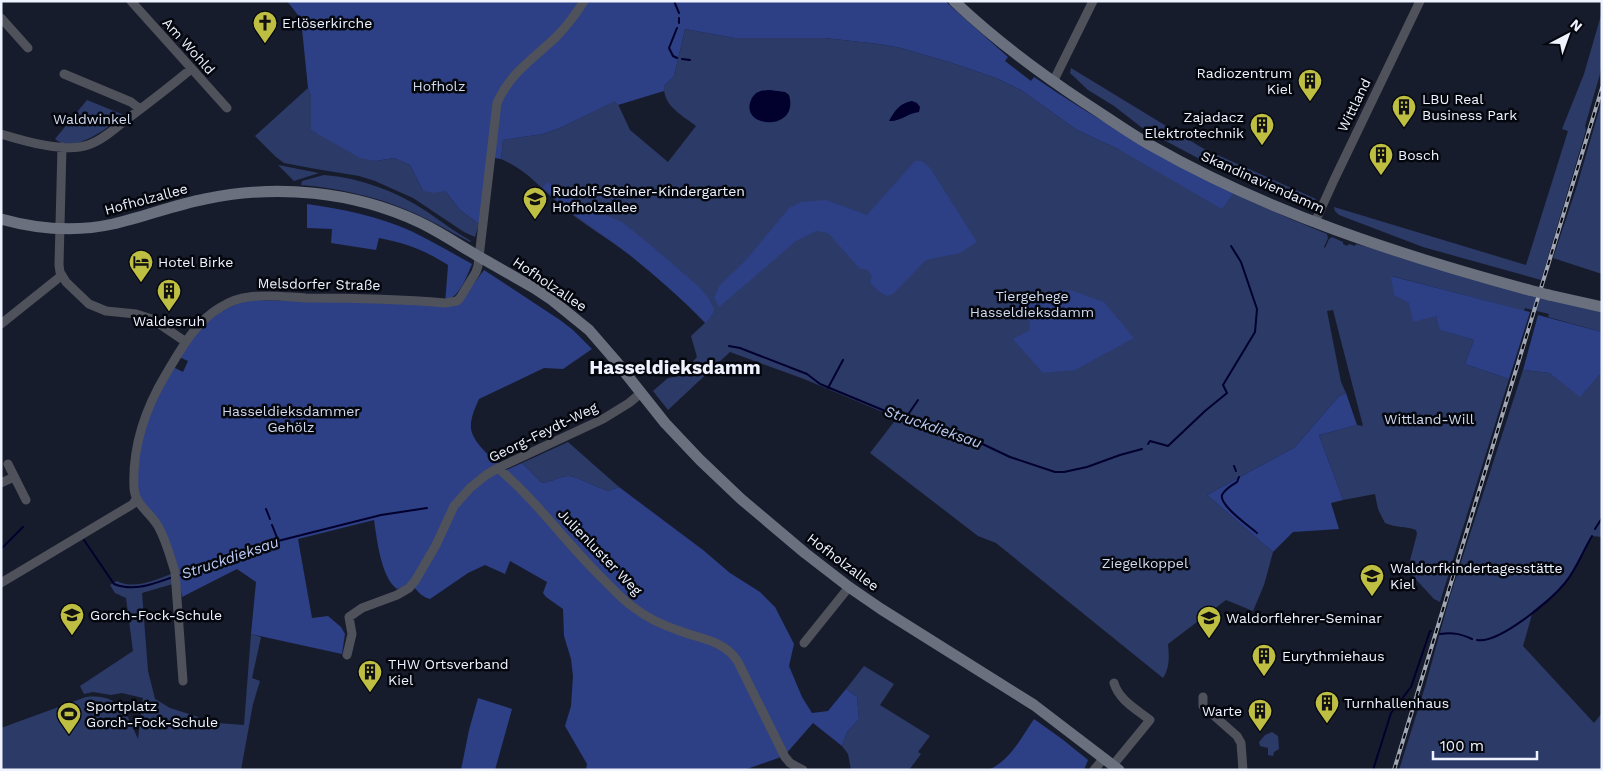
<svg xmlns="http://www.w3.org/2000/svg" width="1603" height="771" font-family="'Work Sans',sans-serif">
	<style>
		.green { fill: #2c3a68 }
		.forest { fill: #2d3f85 }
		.water { fill: #02002d }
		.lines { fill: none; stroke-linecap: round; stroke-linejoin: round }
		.stream { stroke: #02002d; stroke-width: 2 }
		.street { stroke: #4f525b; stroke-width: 9 }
		.secondary { stroke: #6a707e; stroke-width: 11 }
		.rail-casing { stroke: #a1a6b4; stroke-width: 4 }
		.rail { stroke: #05070e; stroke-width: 2; stroke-dasharray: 5.5; stroke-linecap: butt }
		.secondary-bridge { stroke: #6a707e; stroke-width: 11 }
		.labels { text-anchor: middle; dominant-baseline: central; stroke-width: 5; stroke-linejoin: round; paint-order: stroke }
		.poi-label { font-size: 14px; fill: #eef3ff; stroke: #05070e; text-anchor: start }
		.street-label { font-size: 14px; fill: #eef3ff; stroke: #05070e }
		.park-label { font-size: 14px; fill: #d2daee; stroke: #05070e }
		.water-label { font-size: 15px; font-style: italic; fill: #bccbf4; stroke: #05070e }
		.district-label { font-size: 19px; font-weight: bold; fill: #eef3ff; stroke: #05070e }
	</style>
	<rect width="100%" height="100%" fill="#171c2d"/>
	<path class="green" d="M1602,12V63L1600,74L1585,126L1586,130L1541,280L1423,247L1339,215L1335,211L1334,207L1526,265L1568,131L1562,129L1584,74Z
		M685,29L734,38H825L879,44L901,48L952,63L996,78L1021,90L1077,130L1118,149L1234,192L1286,217L1327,234L1328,238L1324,247L1325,248L1329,239L1332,237L1343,242V244L1347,246L1349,244L1355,246L1356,244L1602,311V332L1548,317L1549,314L1525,308L1524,311L1392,276L1436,316L1441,330L1474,340L1465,364L1509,379L1440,602L1434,599L1408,571V568L1417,534L1416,530C1406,526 1396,528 1385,523L1378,509L1375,494L1343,500L1319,435L1357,425L1363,426L1333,310L1327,311L1341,382L1346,393L1339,396L1295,447L1207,495L1273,552L1264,585L1253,611L1226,600L1168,644C1169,656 1170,667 1163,678L996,543L978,536L870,453L897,418L804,379L730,352L668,410L653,391L668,378L680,376L697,357L691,336L705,323C682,299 657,276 631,256C608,238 581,223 559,204C538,186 528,171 501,159L503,140L543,134L560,128L616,100L630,130L668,162L696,126C682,115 663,106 664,86L674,76Z
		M1071,68L1204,149L1316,199L1312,203L1299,201L1258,183L1243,180L1209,164L1145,130L1114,106L1088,90L1070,73Z
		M308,88L311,96V130L376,161L394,158L410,165L423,191H445L460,210L479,224L475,237L464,232L413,198L375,181L359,176L316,169L284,163L276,157L255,136Z
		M87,100L124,115C110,126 73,156 55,139Z
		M1602,100V274L1553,258L1577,186Z
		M278,165L319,173L294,181Z
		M324,175C361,178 395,191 426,211C441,221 455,232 471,241L470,242C449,231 429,219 407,210C374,196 337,188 301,185L302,181Z
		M1523,370L1549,373L1580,396L1602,372V537L1592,536L1567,581L1557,592L1533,611L1523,646L1594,723L1602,713V770H1399L1425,687L1450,596Z
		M568,442L619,487L608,491C599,488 577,477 569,476C563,475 551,482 542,483L522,463Z
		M171,574L173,584L142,593L148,671L155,699L170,708L217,723L244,725L251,634L261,637L252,678L260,681L253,704L241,770H1V728L86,697C120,693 127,714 138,739L143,698L122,693L111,695L93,692L84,694L80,686L133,651L126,598L115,593L110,585L117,581C134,590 155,580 171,574Z
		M864,666L894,684L880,705L930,736L918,752L921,754L909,770H851L848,754L842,746L847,732L859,719L857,697L846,689Z
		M1272,732L1278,736L1279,749L1274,752L1273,756L1268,755V748L1260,746L1259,742L1265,735Z"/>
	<path class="forest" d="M287,1H945L1008,57L1005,61L1031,81L1034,77C1098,121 1165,158 1234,192L1222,209L1118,149L1077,130L1021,90L996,78L952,63L901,48L879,44L825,38H734L685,29L674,76L664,86V91L618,105L615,101L560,128L543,134L503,140L501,159L488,157L479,224L460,210L445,191L433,193L423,191L410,165L394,158L376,161L360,158L311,130V96L308,88L301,19Z
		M915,161H922L930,168L977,242L960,253L926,260L893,294L887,296L878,291L870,282L872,276L867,269H860L828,233L816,231L796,241L719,307L714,298L719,286L746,260L789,208L801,202L826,200L867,215Z
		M547,182L588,208L622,222L653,247L697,285L707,296L714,308L713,313L706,323C682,299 657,277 631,256C602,233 569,214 543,187Z
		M307,204C342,209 378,216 411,231C432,241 452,253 472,264C468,273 464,285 457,293C453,298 449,298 446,304L464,297L484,270L560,320L573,330L592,349L563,369L544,368L479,399C475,408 470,419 471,429C474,445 494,460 506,470L522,463L542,483C551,482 563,475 569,476C577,477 599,488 608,491L619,487L703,550L730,573L760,592L775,607L794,644L789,666L802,697L812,713L828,711L846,689L857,697L859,719L847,732L842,746L813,723L784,756L744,770H586L587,764L565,726L571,706L573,676L571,659L564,636L563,609L546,597L543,593L547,582L510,561L505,574L485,565L468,573L430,599C419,596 417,589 409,582L403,587L397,589C381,577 377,540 374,520L298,539L312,618L328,616L341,627L345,634L342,654L251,634L256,582L237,569L182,597L177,570L139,496L137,474L141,445L150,414L173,367L183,372L188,361L179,357C195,330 222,303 255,300L445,304L448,265C422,249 408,244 379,238L376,250L331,243L332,229L307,228Z
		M1391,276L1530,312L1509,379L1465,364L1474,340L1440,330L1436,316L1413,322L1409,303L1394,295Z
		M1063,290L1073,291L1104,302L1134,338L1075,370L1043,373L1013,339L1030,330L1029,303L1034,296Z
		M1538,315L1602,332V372L1580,397L1549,373L1523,370Z
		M1346,393L1357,425L1319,435L1343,500L1331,503L1339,529L1293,532L1273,552L1207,495L1295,447L1339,396Z
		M478,698L512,709L495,770H461L469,730Z
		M1034,719L1062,739L1088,760L1084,770H988C1010,761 1021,738 1034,719Z"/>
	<path class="water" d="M770,90L785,92L789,95C800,132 739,129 751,100C755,91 762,90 770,90Z
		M912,101L917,103L920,107L919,112C908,113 900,122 889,121C895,110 900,103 912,101Z"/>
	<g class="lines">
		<path class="stream" d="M674,1L679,13
			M679,23V18
			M677,28L669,48L673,56L677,58
			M682,59L690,60
			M729,346L740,348L807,374L820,384L919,425L974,440L1010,457L1055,472H1064L1087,467L1120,455L1142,449
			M828,388L843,360
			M905,419L918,400
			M1148,444L1150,441L1168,446L1205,411L1227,393L1223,385L1255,332L1257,309L1241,262L1231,246
			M1234,466L1236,471
			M1239,477L1237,482C1232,485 1225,489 1222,495C1219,505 1249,526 1257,533
			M266,509L270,519
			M272,525L278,540
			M1595,529L1602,518
			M84,540L114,584C134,592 153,584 173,577
			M1,549L23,527
			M177,576L219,564L262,545L381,515L427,508
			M1440,634C1453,632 1461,634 1472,639
			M1477,640C1499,644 1551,600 1565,583C1576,570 1583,551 1592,536
			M1373,770L1391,713L1411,687L1430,631H1431"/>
		<path class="street" d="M131,1L227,108
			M1,18L28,48
			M64,74L131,102L140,109
			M1053,82L1093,1
			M1,134C24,141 65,153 88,145C104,140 117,126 130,117C151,101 171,86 191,69
			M62,147L59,265L60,272L66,282L89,304L106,311L136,314L152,319L186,342
			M1315,222L1334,180L1420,1
			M1,324L61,276
			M8,464L26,500
			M498,468C537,501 566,543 602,578C613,589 623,601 636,609C649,619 665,626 680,631C701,639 726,641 738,662L785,757L790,763L803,770
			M1,483L14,477
			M1,583L133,504L136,499
			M804,643L849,587
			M347,655L352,634L349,617L362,608L397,595L409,588L415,581L436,545L454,506L470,488L486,475L498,468L603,419L629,403L641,393
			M183,681L175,572C170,556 166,540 158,526C150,512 135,505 134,488C132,447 145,409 166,374C181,349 195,322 221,307C229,302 239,298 249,297C267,294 287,297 306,298C352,298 399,299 445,303L457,301L460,298L476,272L478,266L497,103C510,73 533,59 556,37C567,26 576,14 584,1
			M1203,697V706L1237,736L1241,743L1243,770
			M1113,765L1150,720C1136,709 1119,700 1114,683
			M1094,770L1104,758"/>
		<path class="secondary" d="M954,1C995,40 1038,72 1085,103C1107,117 1129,133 1152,146C1270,213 1399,255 1529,290
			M1,219C37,229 77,232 113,224C144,217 174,205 205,199C276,184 353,191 419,222C440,232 459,245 478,256C497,267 515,277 534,288L552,300L589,330L615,360L665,423L700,460L741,499L805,553L849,587L881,609L1034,705L1119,770
			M1549,295L1602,307"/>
		<defs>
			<path id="rail" d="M1394,770L1602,88"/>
		</defs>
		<use href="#rail" class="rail-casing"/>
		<use href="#rail" class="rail"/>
		<path class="secondary-bridge" d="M1529,290L1549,295"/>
	</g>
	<defs>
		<symbol id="church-pin" viewBox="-11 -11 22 30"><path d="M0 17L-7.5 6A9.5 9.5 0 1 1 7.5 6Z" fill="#bebf42" stroke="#05070e"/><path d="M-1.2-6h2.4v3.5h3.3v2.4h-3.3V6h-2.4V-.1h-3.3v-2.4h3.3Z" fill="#111"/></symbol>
		<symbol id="building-pin" viewBox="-11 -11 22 30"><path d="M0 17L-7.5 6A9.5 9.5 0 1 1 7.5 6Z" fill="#bebf42" stroke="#05070e"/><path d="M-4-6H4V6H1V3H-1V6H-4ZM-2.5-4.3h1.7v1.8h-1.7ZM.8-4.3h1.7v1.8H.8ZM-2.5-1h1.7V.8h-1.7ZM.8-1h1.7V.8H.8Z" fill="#111"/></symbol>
		<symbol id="school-pin" viewBox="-11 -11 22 30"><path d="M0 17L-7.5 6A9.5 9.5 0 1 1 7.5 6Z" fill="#bebf42" stroke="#05070e"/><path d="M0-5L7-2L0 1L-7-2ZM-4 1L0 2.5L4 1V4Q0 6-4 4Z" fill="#111"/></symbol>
		<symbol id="hotel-pin" viewBox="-11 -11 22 30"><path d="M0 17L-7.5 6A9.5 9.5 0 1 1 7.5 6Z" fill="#bebf42" stroke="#05070e"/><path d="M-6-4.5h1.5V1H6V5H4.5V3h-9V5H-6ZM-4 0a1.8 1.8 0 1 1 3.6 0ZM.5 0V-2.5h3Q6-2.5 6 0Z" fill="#111"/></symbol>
		<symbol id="university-pin" viewBox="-11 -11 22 30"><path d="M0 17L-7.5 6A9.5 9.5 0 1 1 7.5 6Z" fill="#bebf42" stroke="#05070e"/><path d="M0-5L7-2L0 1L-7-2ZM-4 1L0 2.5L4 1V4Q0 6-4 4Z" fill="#111"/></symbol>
		<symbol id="stadium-pin" viewBox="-11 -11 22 30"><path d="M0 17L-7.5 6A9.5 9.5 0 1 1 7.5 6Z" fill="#bebf42" stroke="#05070e"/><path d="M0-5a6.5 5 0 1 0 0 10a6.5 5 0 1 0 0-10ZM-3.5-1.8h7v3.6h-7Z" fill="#111"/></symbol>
	</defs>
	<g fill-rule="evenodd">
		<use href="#church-pin" x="251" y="9" width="28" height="38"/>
		<use href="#building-pin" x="1296" y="67" width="28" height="38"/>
		<use href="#building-pin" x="1390" y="93" width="28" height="38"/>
		<use href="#building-pin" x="1248" y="111" width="28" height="38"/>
		<use href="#building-pin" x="1367" y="141" width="28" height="38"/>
		<use href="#school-pin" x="521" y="185" width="28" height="38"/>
		<use href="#hotel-pin" x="127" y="248" width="28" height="38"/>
		<use href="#building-pin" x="155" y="277" width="28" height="38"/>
		<use href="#school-pin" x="1358" y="562" width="28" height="38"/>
		<use href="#school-pin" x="58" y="601" width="28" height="38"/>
		<use href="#university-pin" x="1195" y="604" width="28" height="38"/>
		<use href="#building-pin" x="1250" y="642" width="28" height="38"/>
		<use href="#building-pin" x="356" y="658" width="28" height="38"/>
		<use href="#building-pin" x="1313" y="689" width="28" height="38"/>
		<use href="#building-pin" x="1246" y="697" width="28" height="38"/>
		<use href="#stadium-pin" x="55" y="700" width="28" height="38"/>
	</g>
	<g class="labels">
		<g class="poi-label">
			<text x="282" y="23">Erlöserkirche</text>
			<text x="1292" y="73" text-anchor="end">Radiozentrum<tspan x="1292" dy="16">Kiel</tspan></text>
			<text x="1422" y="99">LBU Real<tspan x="1422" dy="16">Business Park</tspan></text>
			<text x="1244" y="117" text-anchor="end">Zajadacz<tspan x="1244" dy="16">Elektrotechnik</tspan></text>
			<text x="1398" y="155">Bosch</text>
			<text x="552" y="191">Rudolf-Steiner-Kindergarten<tspan x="552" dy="16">Hofholzallee</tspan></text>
			<text x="158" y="262">Hotel Birke</text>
			<text x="169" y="321" text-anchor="middle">Waldesruh</text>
			<text x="1390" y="568">Waldorfkindertagesstätte<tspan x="1390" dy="16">Kiel</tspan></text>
			<text x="90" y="615">Gorch-Fock-Schule</text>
			<text x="1226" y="618">Waldorflehrer-Seminar</text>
			<text x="1282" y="656">Eurythmiehaus</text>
			<text x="388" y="664">THW Ortsverband<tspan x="388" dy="16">Kiel</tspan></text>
			<text x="1344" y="703">Turnhallenhaus</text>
			<text x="86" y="706">Sportplatz<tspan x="86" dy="16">Gorch-Fock-Schule</tspan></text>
			<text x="1242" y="711" text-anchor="end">Warte</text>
		</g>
		<g class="street-label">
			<text transform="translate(189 46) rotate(48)">Am Wohld</text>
			<text transform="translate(1354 105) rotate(-64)">Wittland</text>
			<text transform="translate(1263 182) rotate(24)">Skandinaviendamm</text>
			<text transform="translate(146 199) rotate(-15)">Hofholzallee</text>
			<text transform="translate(319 284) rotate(1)">Melsdorfer Straße</text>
			<text transform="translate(550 284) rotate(34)">Hofholzallee</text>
			<text transform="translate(543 432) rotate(-26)">Georg-Feydt-Weg</text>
			<text transform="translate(600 552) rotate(46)">Julienluster Weg</text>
			<text transform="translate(843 562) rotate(37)">Hofholzallee</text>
		</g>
		<g class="park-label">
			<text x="439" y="86">Hofholz</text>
			<text x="92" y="119">Waldwinkel</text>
			<text x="1032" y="296">Tiergehege<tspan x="1032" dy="16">Hasseldieksdamm</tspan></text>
			<text x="291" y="411">Hasseldieksdammer<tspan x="291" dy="16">Gehölz</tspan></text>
			<text x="1429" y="419">Wittland-Will</text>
			<text x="1145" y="563">Ziegelkoppel</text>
		</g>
		<g class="water-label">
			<text transform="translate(933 427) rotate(19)">Struckdieksau</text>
			<text transform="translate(230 558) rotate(-19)">Struckdieksau</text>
		</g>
		<g class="district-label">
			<text x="675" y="367">Hasseldieksdamm</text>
		</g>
	</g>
	<rect width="1603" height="771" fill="none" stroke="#eef3ff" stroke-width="5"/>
	<g transform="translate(1568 35) rotate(41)" stroke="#05070e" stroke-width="4" paint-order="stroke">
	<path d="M0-4L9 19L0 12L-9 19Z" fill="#eef3ff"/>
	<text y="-8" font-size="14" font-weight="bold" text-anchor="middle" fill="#eef3ff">N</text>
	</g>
	<path d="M1433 751v8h104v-8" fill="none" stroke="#eef3ff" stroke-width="2.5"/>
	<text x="1440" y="751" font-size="15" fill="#eef3ff" stroke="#05070e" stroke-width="4" paint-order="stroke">100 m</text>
</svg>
